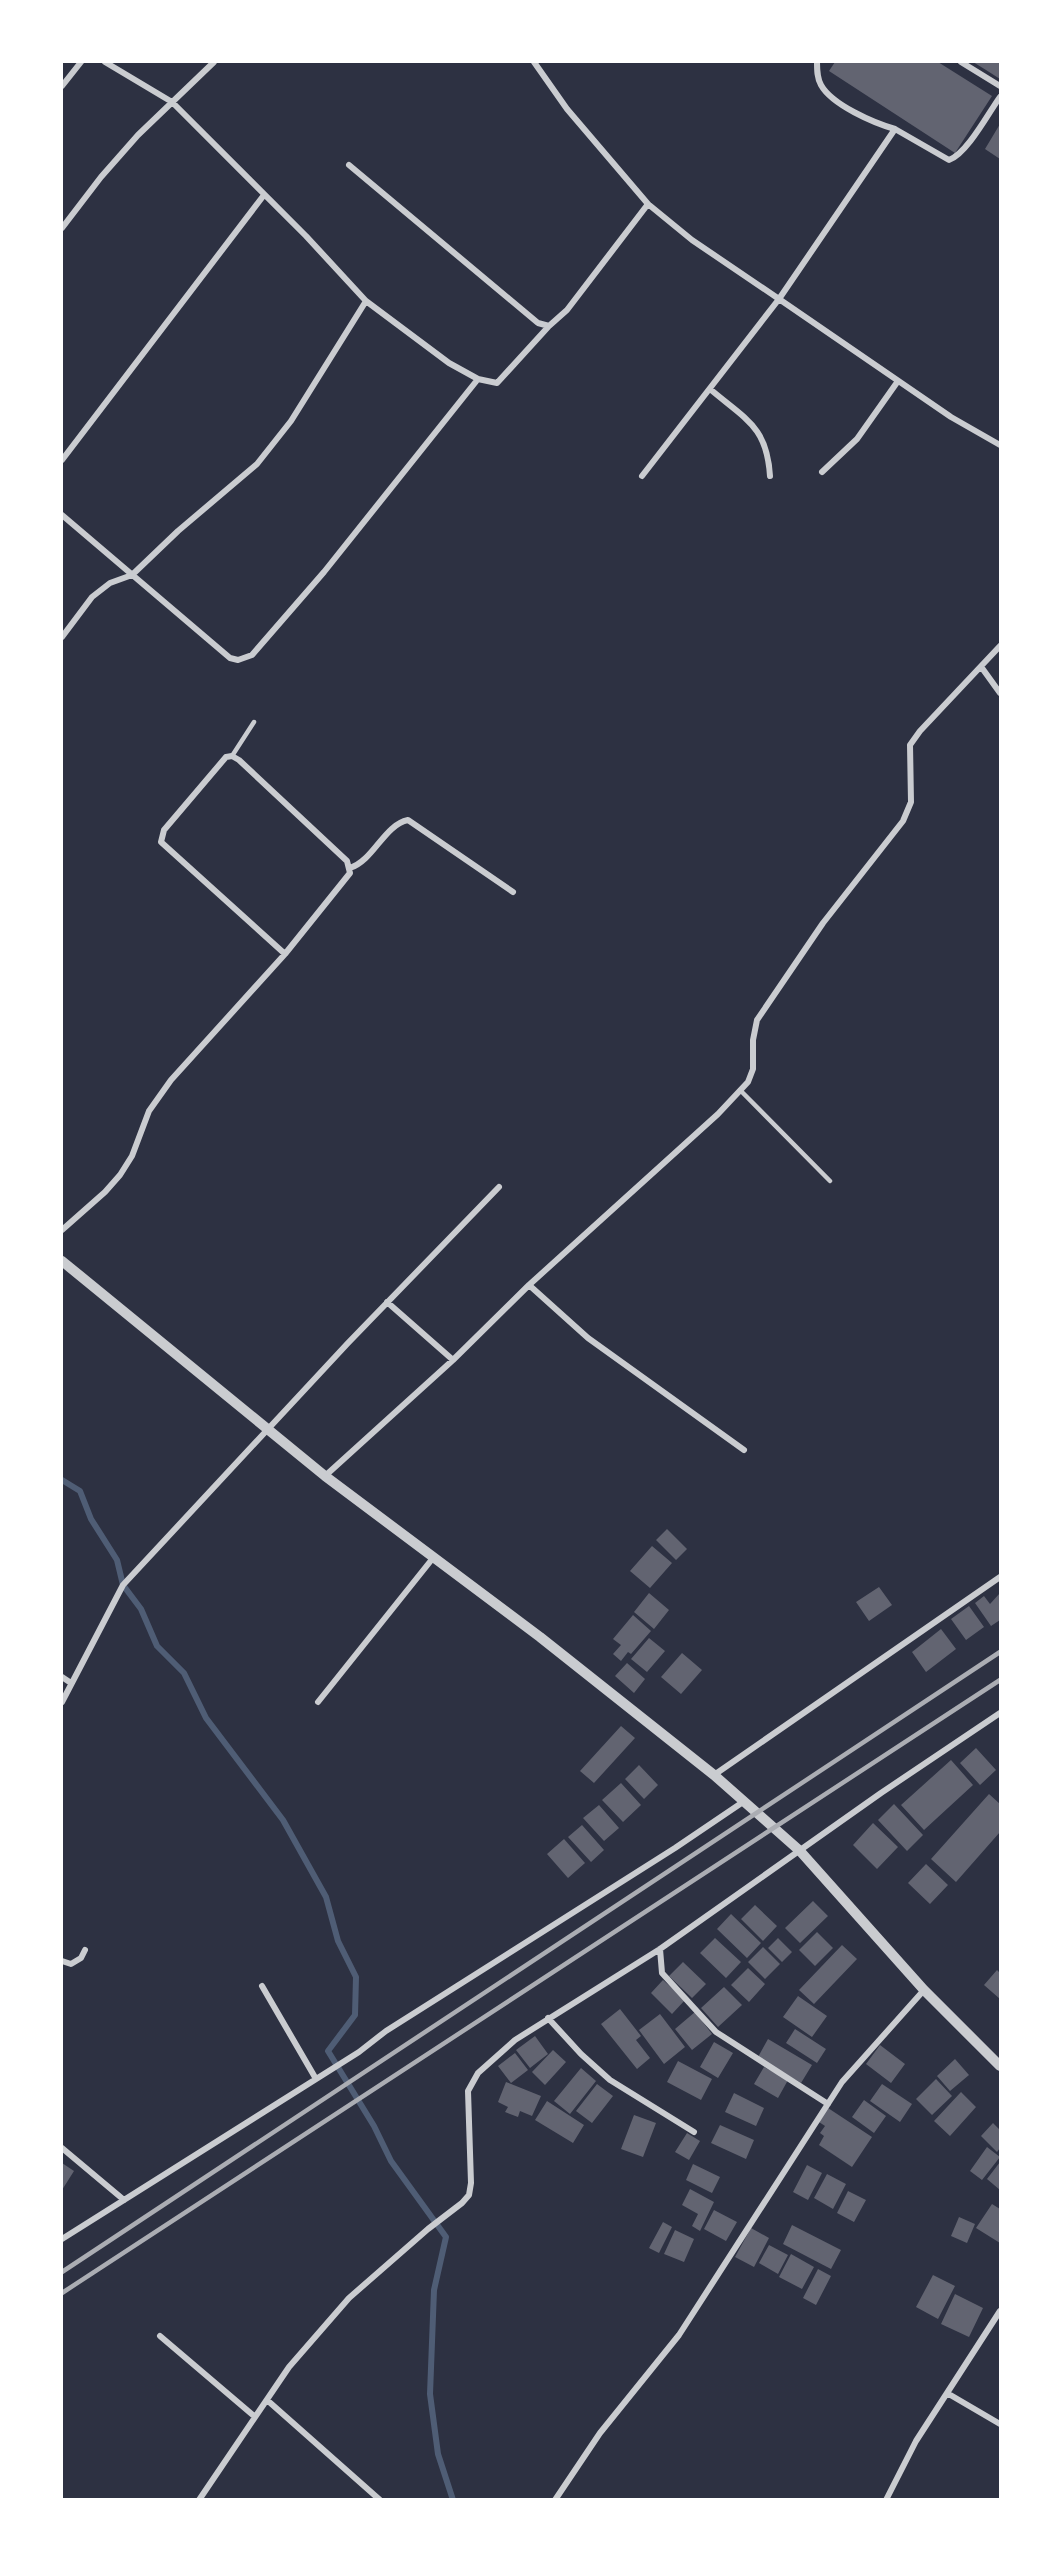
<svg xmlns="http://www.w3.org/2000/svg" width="1062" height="2561" font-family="'Golos Text',sans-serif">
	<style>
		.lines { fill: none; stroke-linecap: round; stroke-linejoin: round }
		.stream { stroke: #4f5d75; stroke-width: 6 }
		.building { fill: #626471 }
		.service { stroke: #caccd0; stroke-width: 4.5 }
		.minor { stroke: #caccd0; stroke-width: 6 }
		.tertiary { stroke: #caccd0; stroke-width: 10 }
		.rail { stroke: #abadb3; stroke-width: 4.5 }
	</style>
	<rect width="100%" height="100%" fill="#2d3142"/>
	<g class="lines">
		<path class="stream" d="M62,1480L80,1491L91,1519L117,1560L123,1585L141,1609L157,1646L184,1673L206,1718L283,1820L326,1897L338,1941L356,1977L355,2015L328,2051L374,2126L391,2161L446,2237L434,2290L430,2394L438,2454L453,2500"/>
	</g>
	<path class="building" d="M835,62H938L992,96L955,153L829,71Z
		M973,62H1000V79L986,70Z
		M1000,124V159L985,149Z
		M667,1529L687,1549L676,1560L656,1540Z
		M652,1546L672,1563L650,1588L630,1571Z
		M879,1587L892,1605L869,1621L856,1602Z
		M649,1593L669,1610L654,1629L634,1612Z
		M1000,1593V1620L991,1626L975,1603L984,1596L990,1604Z
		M969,1606L984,1627L966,1640L951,1619Z
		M633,1615L651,1631L631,1654L628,1652L621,1661L613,1654L621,1645L613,1639Z
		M941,1629L956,1649L926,1672L912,1652Z
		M649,1638L665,1651L647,1672L631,1659Z
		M682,1653L702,1670L681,1694L661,1677Z
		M627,1663L645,1679L634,1693L615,1676Z
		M621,1726L635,1738L594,1783L580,1771Z
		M976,1748L996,1770L980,1785L960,1763Z
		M951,1760L973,1785L924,1830L901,1805Z
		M639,1765L658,1785L644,1799L625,1779Z
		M621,1783L641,1805L623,1822L602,1800Z
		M989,1794L1000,1804V1832L956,1882L931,1859Z
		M894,1804L923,1835L907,1851L878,1820Z
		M599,1805L619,1828L604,1841L583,1818Z
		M873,1823L898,1847L877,1869L853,1845Z
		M582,1825L604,1850L591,1862L568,1837Z
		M564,1839L585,1863L568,1878L547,1854Z
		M926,1864L948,1885L930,1904L908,1883Z
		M813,1901L828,1916L800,1943L785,1928Z
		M755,1905L777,1926L763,1941L741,1919Z
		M731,1914L761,1943L747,1958L717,1929Z
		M817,1932L833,1948L815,1966L799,1950Z
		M715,1938L741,1962L726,1978L700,1953Z
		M778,1938L792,1952L782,1962L768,1948Z
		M842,1945L857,1959L814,2004L799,1990Z
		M763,1947L780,1964L765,1979L748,1962Z
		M683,1962L706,1984L692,1998L669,1976Z
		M748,1968L765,1984L749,2002L731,1985Z
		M997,1970L1000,1973V1999L984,1985Z
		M663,1980L685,2000L672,2014L651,1993Z
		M724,1987L742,2005L718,2027L701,2008Z
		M798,1996L827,2016L812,2037L783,2017Z
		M620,2009L641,2036L636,2040L650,2058L637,2069L601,2024Z
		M695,2012L712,2034L692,2050L675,2029Z
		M660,2014L685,2047L664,2064L639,2030Z
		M795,2029L826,2049L817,2063L786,2043Z
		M535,2036L548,2054L530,2068L516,2050Z
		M768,2039L812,2065L801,2083L758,2057Z
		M714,2042L733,2053L718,2078L700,2067Z
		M880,2045L905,2064L891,2083L866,2064Z
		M553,2050L566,2062L545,2085L532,2072Z
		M515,2053L528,2070L511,2083L498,2066Z
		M955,2059L969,2075L950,2091L937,2076Z
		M678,2061L712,2079L701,2100L667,2082Z
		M764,2067L788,2080L778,2098L754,2084Z
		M581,2068L596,2081L570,2114L554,2101Z
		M936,2079L952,2096L932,2115L916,2099Z
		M506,2082L541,2096L532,2116L520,2111L518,2117L505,2112L508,2107L498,2102Z
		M597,2084L613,2096L592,2123L576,2111Z
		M882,2084L912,2104L900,2122L870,2101Z
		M961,2092L976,2107L950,2136L934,2121Z
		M734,2093L764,2108L756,2126L725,2112Z
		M864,2100L886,2116L874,2133L852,2117Z
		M547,2101L584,2125L573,2143L535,2120Z
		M828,2108L872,2137L852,2167L819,2145L824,2136L820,2133L825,2126L819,2122Z
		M634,2115L656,2123L643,2157L621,2149Z
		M993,2123L1000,2130V2148L997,2152L981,2136Z
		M720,2125L754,2140L746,2159L711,2143Z
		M687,2133L700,2141L689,2160L675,2152Z
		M987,2147L1000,2157L982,2180L970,2171Z
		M1000,2162V2190L987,2179Z
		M62,2163L74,2171L62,2190Z
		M693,2164L720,2177L712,2193L686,2180Z
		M807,2165L822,2173L808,2200L793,2192Z
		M827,2174L846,2184L833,2209L814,2198Z
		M690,2189L714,2202L700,2231L692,2226L698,2214L682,2205Z
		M848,2191L866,2200L854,2222L837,2213Z
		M992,2204L1000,2209V2243L976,2228Z
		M714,2210L737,2222L726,2241L704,2229Z
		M959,2217L975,2224L967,2243L951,2236Z
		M663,2222L672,2227L659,2253L649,2248Z
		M792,2225L841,2250L831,2269L783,2244Z
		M751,2228L769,2238L754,2267L735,2257Z
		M675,2230L694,2239L684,2262L664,2254Z
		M769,2245L788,2255L778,2274L759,2263Z
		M791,2254L814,2267L802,2289L779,2277Z
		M818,2269L831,2276L816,2305L803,2298Z
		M933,2275L955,2286L938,2319L916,2307Z
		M955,2294L983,2308L969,2337L941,2324Z"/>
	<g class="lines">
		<path class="service" d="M232,756L254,722
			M740,1090L830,1181"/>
		<path class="minor" d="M534,62L567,109L648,204L692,240L779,299L642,476
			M817,62C817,70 817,78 821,85C832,105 874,123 895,129L779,299L951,417L1000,445
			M961,62L1000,86
			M62,86L81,62
			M895,129L949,160C967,154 989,112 1000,97
			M349,165L538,323L549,326L567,310L648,204
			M62,228L101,177L138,135L214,62
			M478,379L497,383L549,326
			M710,389C745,419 767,426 770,476
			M62,460L264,195
			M822,472L857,439L898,381
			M62,515L230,658L238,660L252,655L324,572L478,379L449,363L366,301L306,236L172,102L105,62
			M62,637L92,597L110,583L132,575L178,531L257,464L291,421L366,301
			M982,668L1000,693
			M350,868C374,860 384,825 408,820L513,892
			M62,1230L105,1192L120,1175L132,1156L149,1111L171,1080L285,954L350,873L347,861L239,760L232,756L226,757L164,830L161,842L285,954
			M529,1285L588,1338L744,1450
			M387,1302L453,1360
			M325,1476L453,1360L529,1285L718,1114L748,1082L753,1069V1040L757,1020L823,923L903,821L911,802L910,745L920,731L1000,646
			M62,1677L71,1683
			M62,1702L123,1585L348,1343L499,1187
			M318,1702L433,1558
			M714,1775L1000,1577
			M660,1949L662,1973L716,2032L828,2104
			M62,1961L71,1964L81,1958L85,1950
			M262,1986L316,2079
			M548,2018L581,2054L610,2080L694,2132
			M62,2148L124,2200
			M62,2239L359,2052L386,2031L675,1848L743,1802
			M160,2336L254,2416
			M947,2393L1000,2424
			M267,2400L380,2500
			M199,2500L289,2367L349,2298L428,2229L462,2203L469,2195L471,2183L468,2091L478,2073L515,2040L660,1949L881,1793L1000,1713
			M555,2500L600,2433L679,2335L842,2082L924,1990
			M886,2500L916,2441L1000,2311"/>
		<path class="tertiary" d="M62,1261L325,1476L540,1637L714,1775L800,1851L924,1990L1000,2066"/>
		<path class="rail" d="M62,2272L1000,1652
			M62,2293L1000,1680"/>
	</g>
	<rect width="1062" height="2561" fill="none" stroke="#ffffff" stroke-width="126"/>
</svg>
